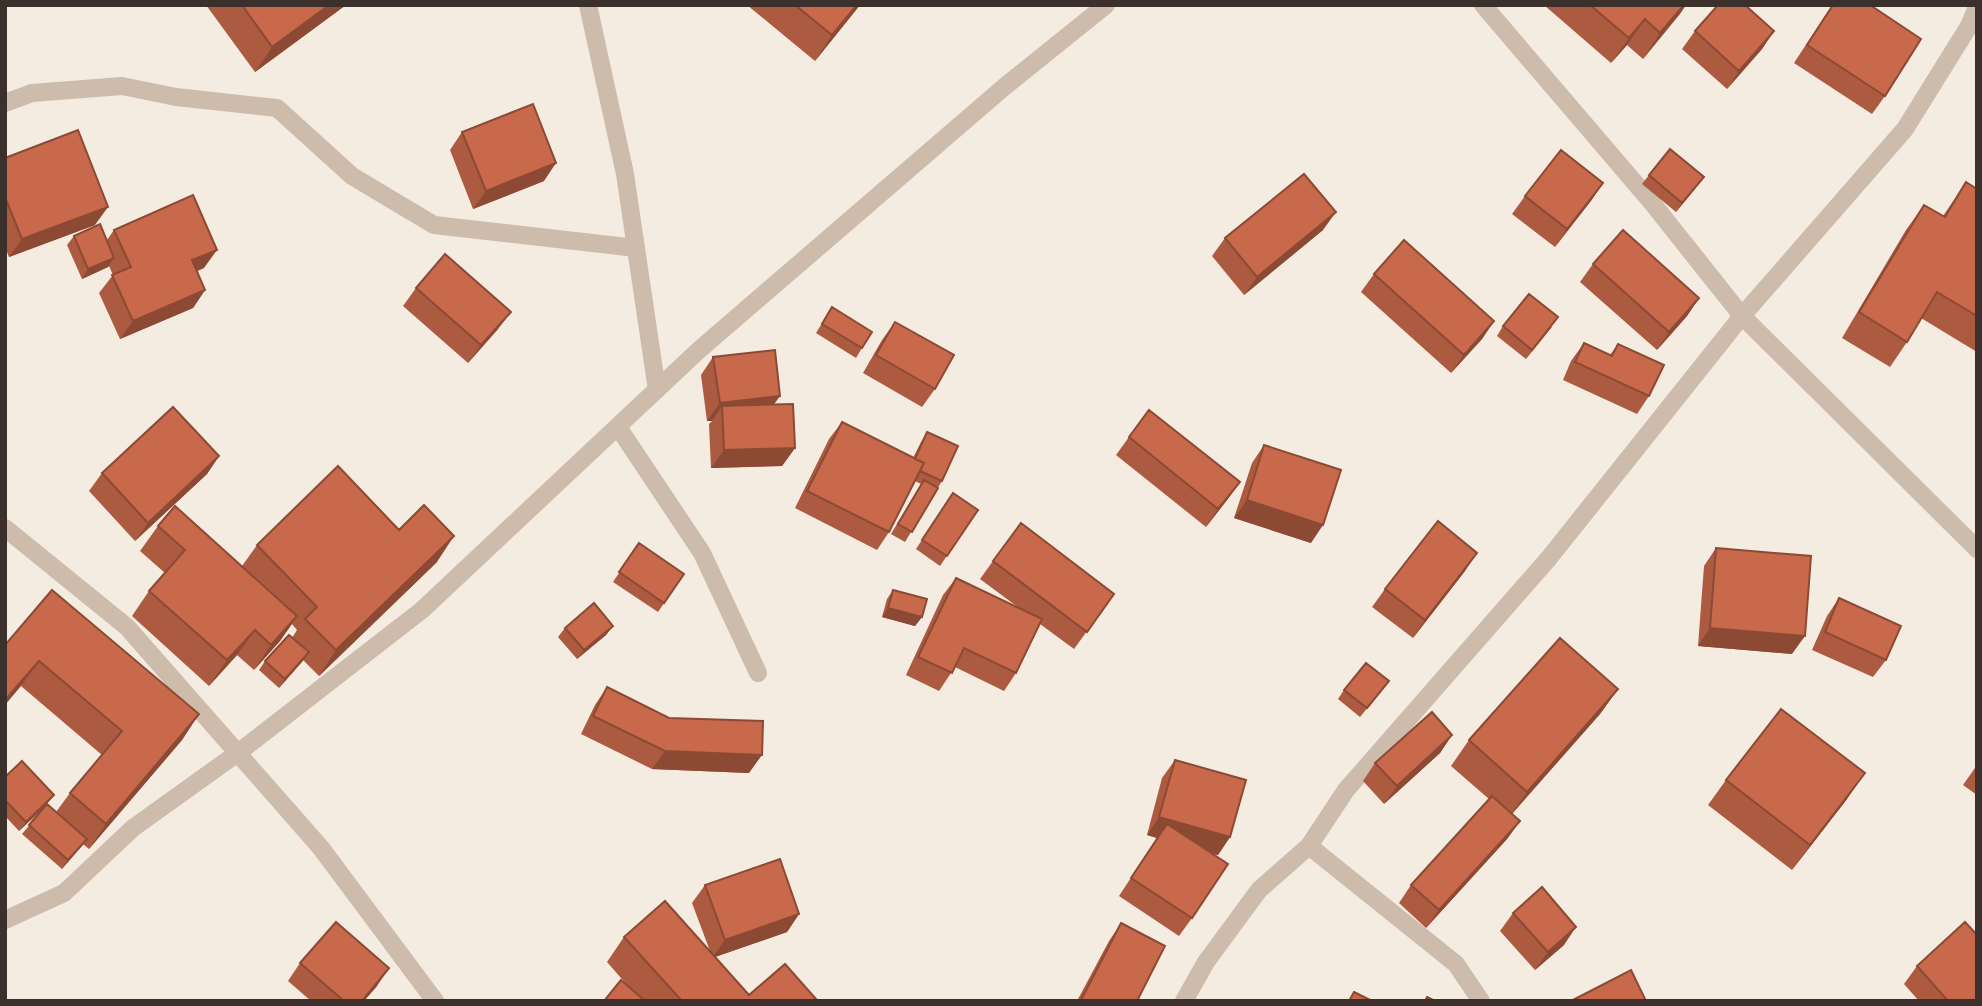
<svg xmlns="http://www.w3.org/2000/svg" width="1982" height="1006" font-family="Raleway,sans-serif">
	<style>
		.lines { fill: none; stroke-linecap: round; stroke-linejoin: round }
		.minor { stroke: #cdbbac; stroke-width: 18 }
		.wall { fill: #ac5a40 }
		.shaded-wall { fill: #8c4a34 }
		.building { fill: #c8694b; stroke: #8c4a34; stroke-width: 2 }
	</style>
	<rect width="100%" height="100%" fill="#f4ebe1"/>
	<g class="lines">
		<path class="minor" d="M588,5L625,174L657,390
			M1483,5L1653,204L1742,316L1977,549
			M5,103L32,93L122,86L176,97L277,108L352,176L434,225L636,248
			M618,427L702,553L758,673
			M5,528L127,627L321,848L435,1001
			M1309,846L1456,964L1481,1001
			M5,920L64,893L133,828L239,752L422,610L699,350L1003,88L1106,5
			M1184,1001L1206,962L1259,890L1309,846L1346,790L1549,558L1742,316L1905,129L1969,26L1977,7"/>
	</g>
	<path class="wall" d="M206,5H346L255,72Z
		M747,5H860L815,61Z
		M1544,5H1686L1643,59L1627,45L1611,63Z
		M1832,5H1870L1885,96L1872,114L1794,63Z
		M1695,31H1774L1762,49L1727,89L1682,49Z
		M462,132L544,181L473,209L450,150Z
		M5,158L95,225L9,257L5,247Z
		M1649,175L1697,186L1676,212L1642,184Z
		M1966,182L1977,189V352L1921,318L1907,342L1890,367L1842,338L1906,230L1924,205L1943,216Z
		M1603,183L1555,247L1512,214L1525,196Z
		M114,230L204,268L197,271L205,290L193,308L120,339L99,293L113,275L109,266L108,267L82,279L67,245L74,236L107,240Z
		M1323,230L1244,295L1212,256L1225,238Z
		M1593,264L1699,298L1687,316L1657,350L1580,282Z
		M1374,274L1494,321L1482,339L1451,373L1361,292Z
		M416,288L498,329L468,363L403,306Z
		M832,307L862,348L856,358L816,333Z
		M895,322L935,389L922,407L863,373L882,340Z
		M1503,326L1552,327L1526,359L1497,336Z
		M1584,343L1610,355L1618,344L1649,396L1637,414L1563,380L1571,361Z
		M713,357L774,404L795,448L782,466L711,468L709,424L712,421H707L701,375Z
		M842,422L913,458L921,442L927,432L942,481L905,542L891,534L921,484L915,481L889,532L877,550L795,508L829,439Z
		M1129,437L1240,482L1227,500L1206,527L1116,455Z
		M1264,445L1311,543L1234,518L1252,463Z
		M219,456L207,474L135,541L89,491L102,473Z
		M953,493L978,510L940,566L916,549Z
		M158,526L242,566L257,545L399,530L437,562L319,676L303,660L279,688L259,670L265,661L292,638L297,630L292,624L280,641L254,670L237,655L209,686L132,616L149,591L165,573L140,551Z
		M639,543L684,574L658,612L613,582Z
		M1716,548L1792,654L1698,646L1704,566Z
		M993,561L1114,594L1074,649L1040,624L1016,673L1004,691L955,667L939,691L906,675L943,595L956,578L1019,608L980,579Z
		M1465,571L1413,638L1372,607L1385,589Z
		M52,590L199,714L182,740L89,849L83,844L62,869L22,834L45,807L19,831L5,816V777L47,804L56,812L70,793L102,755L21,686Z
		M893,590L922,617L915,626L882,617L887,599Z
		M1839,598L1886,660L1873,677L1812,650L1827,616Z
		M613,626L606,635L577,659L558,637L565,628Z
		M607,687L749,773L652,769L581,734L595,705Z
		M1618,689L1600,714L1512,814L1520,821L1507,839L1426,928L1399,903L1411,885L1489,799L1451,766L1469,740Z
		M1344,690H1382L1360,717L1338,699Z
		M1452,735L1440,753L1384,804L1363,781L1375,763Z
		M1175,760L1230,837L1218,855L1213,854L1192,918L1179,936L1119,896L1157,838L1147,835L1162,778Z
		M1977,765V795L1963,785Z
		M1726,780L1847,799L1792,870L1708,805Z
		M705,885L799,914L787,932L715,957L749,995L816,999L815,1001H604L628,986L607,962L624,937L710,951L692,903Z
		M1513,913L1564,945L1535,970L1500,931Z
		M1121,923L1137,1001H1077L1109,941Z
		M300,963L377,986L364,1001H311L288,981Z
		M1917,966L1977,1001H1919L1904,984Z"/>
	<path class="shaded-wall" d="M329,5H346L255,72L272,47Z
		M857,5H860L815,61L832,35Z
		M1684,5H1686L1680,14L1643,59L1660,33Z
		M1645,19L1627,45L1611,63L1629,38Z
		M1774,31L1762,49L1727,89L1739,71Z
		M556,163L544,181L473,209L486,191Z
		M1704,177L1697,186L1676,212L1682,203Z
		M1603,183L1591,201L1555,247L1567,229Z
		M108,207L95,225L9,257L22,239Z
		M1336,212L1323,230L1244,295L1257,277Z
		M217,250L204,268L180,278L192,260Z
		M114,258L108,267L82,279L88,269Z
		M205,290L193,308L120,339L133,321Z
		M1699,298L1687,316L1657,350L1669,332Z
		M511,312L498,329L468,363L481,345Z
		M1494,321L1482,339L1451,373L1464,355Z
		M780,396L767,414L722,406L712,421H707L720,403Z
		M795,448L782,466L711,468L724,450Z
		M219,456L207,474L135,541L148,523Z
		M1240,482L1227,500L1206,527L1218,509Z
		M1247,500L1323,525L1311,543L1234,518Z
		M454,536L437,562L319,676L336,650Z
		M1477,553L1465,571L1413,638L1425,620Z
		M888,608L922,617L915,626L882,617Z
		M297,616L280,641L254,670L271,645Z
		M613,626L606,635L577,659L584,650Z
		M1710,628L1805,636L1792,654L1698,646Z
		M255,630L237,655L209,686L227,660Z
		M309,652L302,662L279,688L285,679Z
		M39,661L21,686L5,705V700Z
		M1618,689L1600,714L1509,817L1527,792Z
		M199,714L182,740L89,849L106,824Z
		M1452,735L1440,753L1384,804L1397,786Z
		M665,751L762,755L749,773L652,769Z
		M1865,773L1847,799L1792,870L1810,845Z
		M54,795L47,804L19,831L26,822Z
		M1159,817L1230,837L1218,855L1158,838L1167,824L1157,838L1147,835Z
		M1520,821L1507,839L1426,928L1439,910Z
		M87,839L80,848L62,869L68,860Z
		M799,914L787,932L712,958L725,940Z
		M1576,927L1564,945L1535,970L1548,952Z
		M389,968L377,986L364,1001H362Z"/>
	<path class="building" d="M242,5H329L272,47Z
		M795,5H857L832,35Z
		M1590,5H1684L1660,33L1645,19L1629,38Z
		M1718,5H1745L1774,31L1739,71L1695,31Z
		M1833,5H1870L1921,39L1885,96L1807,45Z
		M533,104L556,163L486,191L462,132Z
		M78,130L108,207L22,239L5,197V158Z
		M1670,149L1704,177L1682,203L1649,175Z
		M1561,150L1603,183L1567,229L1525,196Z
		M1304,174L1336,212L1257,277L1225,238Z
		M1966,182L1977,189V316L1937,292L1907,342L1859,312L1924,205L1945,217Z
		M193,195L217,250L192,260L205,290L133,321L112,275L131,267L114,230Z
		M100,224L114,258L88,269L74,236Z
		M1623,230L1699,298L1669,332L1593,264Z
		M1404,240L1494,321L1464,355L1374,274Z
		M445,254L511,312L481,345L416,288Z
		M1529,294L1558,317L1532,350L1503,326Z
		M832,307L872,332L862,348L822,324Z
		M895,322L954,355L935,389L876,355Z
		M1584,343L1612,356L1618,344L1664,365L1649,396L1575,362Z
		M775,350L780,396L720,403L713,357Z
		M793,404L795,448L724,450L722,406Z
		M173,407L219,456L148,523L102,473Z
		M1149,410L1240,482L1218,509L1129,437Z
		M842,422L924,463L889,532L807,491Z
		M927,432L958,446L942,481L920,471L924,463L915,459Z
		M1264,445L1341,470L1323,525L1247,500Z
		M338,466L399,530L424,505L454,536L336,650L305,619L317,607L257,545Z
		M924,480L938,488L912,532L898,524Z
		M953,493L978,510L947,556L922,540Z
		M175,506L297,616L271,645L255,630L227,660L149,591L185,550L158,526Z
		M1438,521L1477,553L1425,620L1385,589Z
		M1021,523L1114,594L1087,632L993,561Z
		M639,543L684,574L664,603L619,572Z
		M1716,548L1811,556L1805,636L1710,628Z
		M956,578L1042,619L1016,673L964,648L952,673L918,657Z
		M52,590L199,714L106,824L70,793L122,731L39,661L5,700V645Z
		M893,590L927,599L922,617L888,608Z
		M1839,598L1901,626L1886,660L1825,632Z
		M594,603L613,626L584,650L565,628Z
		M289,635L309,652L285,679L265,661Z
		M1560,638L1618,689L1527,792L1469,740Z
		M1366,663L1389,681L1367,708L1344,690Z
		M607,687L669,718L763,721L762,755L665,751L593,716Z
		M1781,709L1865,773L1810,845L1726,780Z
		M1432,712L1452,735L1397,786L1375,763Z
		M1175,760L1246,780L1230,837L1159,817Z
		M22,761L54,795L26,822L5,800V777Z
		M1492,796L1520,821L1439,910L1411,885Z
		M47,804L87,839L68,860L29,825Z
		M1167,824L1228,864L1192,918L1131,878Z
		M780,859L799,914L725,940L705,885Z
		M1542,887L1576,927L1548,952L1513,913Z
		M665,901L749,995L785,964L816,999L814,1001H682L624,937Z
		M336,922L389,968L362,1001H344L300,963Z
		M1965,922L1977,935V1001H1948L1917,966Z
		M1121,923L1165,946L1137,1001H1082L1081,1000Z
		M1631,970L1646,1001H1571Z
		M621,980L645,1001H604Z
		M1354,992L1372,1001H1349Z
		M1427,997L1435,1001H1425Z"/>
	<rect width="1982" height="1006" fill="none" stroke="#3b302b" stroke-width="14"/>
</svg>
